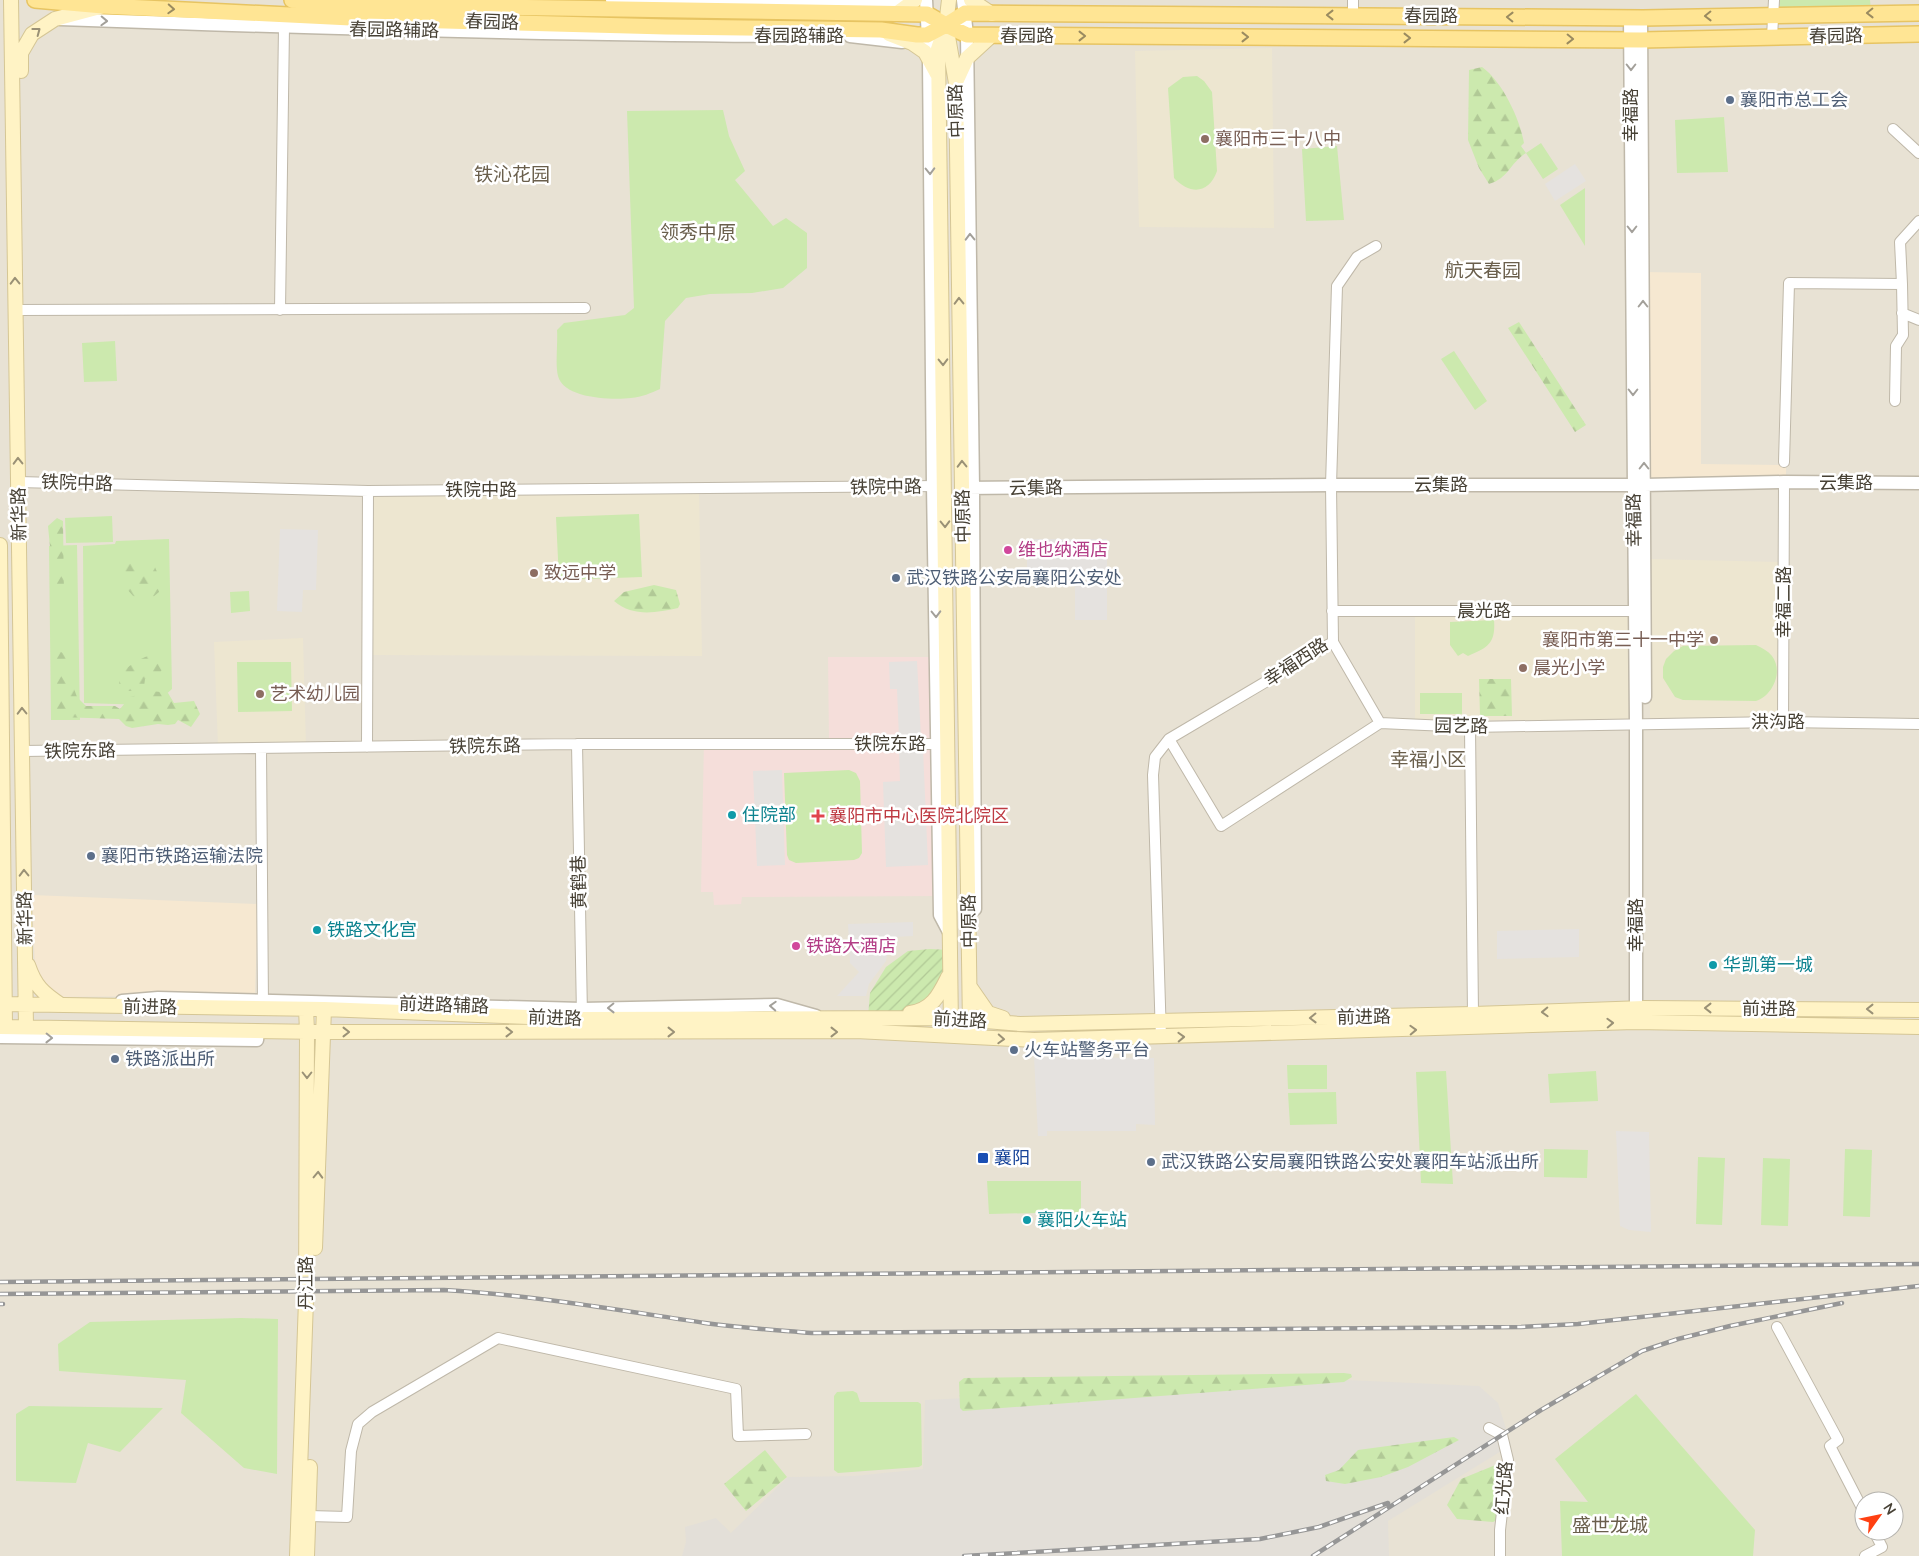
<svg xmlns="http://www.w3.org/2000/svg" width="1919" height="1556" font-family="'Nunito Sans','Noto Sans SC',sans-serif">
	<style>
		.residential { fill: #e8e2d4; fill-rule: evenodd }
		.commercial { fill: #f6e8d1 }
		.industrial { fill: #e3dfd8 }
		.education { fill: #ede6d0 }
		.medical { fill: #f5deda }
		.green { fill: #cce9ae }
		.forest { fill: url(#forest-firs) }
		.garden { fill: url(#garden-furrows) }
		.parking { fill: #e5e2df }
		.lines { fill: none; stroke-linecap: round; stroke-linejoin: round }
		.minor-casing { stroke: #bfb8a9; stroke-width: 12 }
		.tertiary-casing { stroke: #bfb8a9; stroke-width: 15 }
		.secondary-casing { stroke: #d5c695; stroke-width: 16 }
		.primary-casing { stroke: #e7c462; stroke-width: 18 }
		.minor { stroke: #fff; stroke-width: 10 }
		.tertiary { stroke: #fff; stroke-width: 12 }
		.secondary { stroke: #fff3c5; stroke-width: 14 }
		.primary { stroke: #ffe594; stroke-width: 15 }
		.rail-casing { stroke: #969696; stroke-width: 4.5 }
		.rail { stroke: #fff; stroke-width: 2.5; stroke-dasharray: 8; stroke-linecap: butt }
		.oneway { stroke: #9a8b60 }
		.oneway2 { stroke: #a3a09a }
		.oneway3 { stroke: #9a9176 }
		.service-dot { fill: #5c6f8a; stroke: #fff; stroke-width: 2 }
		.education-dot { fill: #8d6e63; stroke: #fff; stroke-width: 2 }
		.hotel-dot { fill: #d1479c; stroke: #fff; stroke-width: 2 }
		.culture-dot { fill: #0f9aa8; stroke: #fff; stroke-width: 2 }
		.health-dot { fill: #e0444e; stroke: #fff; stroke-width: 2 }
		.transit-dot { fill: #1a4fb4; stroke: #fff; stroke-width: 2 }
		.labels { text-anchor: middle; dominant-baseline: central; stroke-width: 5; stroke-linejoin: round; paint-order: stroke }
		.street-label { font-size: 18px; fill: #474135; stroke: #fff }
		.service-label { font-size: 18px; fill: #4e5e75; stroke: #fff; text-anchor: start }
		.education-label { font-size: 18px; fill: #785e54; stroke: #fff; text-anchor: start }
		.hotel-label { font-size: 18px; fill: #b23c85; stroke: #fff; text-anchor: start }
		.culture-label { font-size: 18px; fill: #0d838f; stroke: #fff; text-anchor: start }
		.health-label { font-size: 18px; fill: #be3a42; stroke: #fff; text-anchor: start }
		.transit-label { font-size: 18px; fill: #164399; stroke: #fff; text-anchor: start }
		.neighbourhood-label { font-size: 19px; fill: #6a5f4c; stroke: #fff }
	</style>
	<defs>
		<pattern id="forest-firs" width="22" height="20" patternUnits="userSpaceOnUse" patternTransform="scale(1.25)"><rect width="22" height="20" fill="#cce9ae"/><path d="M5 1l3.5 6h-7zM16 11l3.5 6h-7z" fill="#b1c996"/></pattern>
		<pattern id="garden-furrows" width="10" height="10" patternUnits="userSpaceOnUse" patternTransform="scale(1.25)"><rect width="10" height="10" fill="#cce9ae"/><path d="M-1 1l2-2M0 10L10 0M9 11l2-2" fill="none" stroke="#b1c996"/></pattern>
	</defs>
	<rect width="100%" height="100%" fill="#f4f0e7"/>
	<path class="residential" d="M0,0H1919V1556H0ZM1864,1501H1894V1531H1864Z"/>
	<path class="commercial" d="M1645,272L1701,273V464L1786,465V479L1648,482Z
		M32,895L258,904L255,995L58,997L46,989L35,969Z"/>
	<path class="industrial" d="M1347,1380L1479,1386L1498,1403L1511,1445L1388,1521L1389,1556H682L686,1542L685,1527L716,1518L731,1533L788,1477L855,1476L923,1469L925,1400Z"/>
	<path class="education" d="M1272,48L1274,228L1139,227L1135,51Z
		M699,489L702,656L368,655V491Z
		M1649,559L1780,562L1779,718L1650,721Z
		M1630,613L1631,720H1415V616Z
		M303,638L306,746H218L214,642Z"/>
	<path class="medical" d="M828,657H932L935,896L742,897L741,904L714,905L713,892H701L704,740H829Z"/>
	<path class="green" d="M1779,0H1870L1871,11L1780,7Z
		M1197,76L1204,81L1212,92L1217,171C1209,194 1190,195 1174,178L1168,88L1183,77Z
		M723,110L729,136L745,171L735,180L773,226L786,218L807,233V268L783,288L752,293L710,294L686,298L665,321L660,389C651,393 642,397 631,398C612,400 564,399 558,376C555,365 558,342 557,330L564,323L625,315L634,308L627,111Z
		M1724,117L1728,172L1677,173L1675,120Z
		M1541,143L1558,169L1543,179L1526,153Z
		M1337,146L1344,220L1306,221L1302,149Z
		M1585,188V246L1560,205Z
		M115,341L117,381L84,382L82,343Z
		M1454,351L1487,401L1475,410L1441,359Z
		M639,514L642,577L559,580L556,517Z
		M112,516L113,542L66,543L65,518Z
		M169,539L172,689L162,698L146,705L84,703L83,546L115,544L116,541Z
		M77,545L80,720H51L49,546Z
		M249,591L250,611L231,613L230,592Z
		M1494,620C1496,644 1487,648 1468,656L1463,653L1458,656L1450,645V622Z
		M1756,645C1762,648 1768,651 1772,656C1784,672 1772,696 1756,701L1683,700L1675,697L1663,678V667L1666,659L1674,651L1683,646Z
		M237,662H291L292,711L238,712Z
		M1420,693H1462V714H1420Z
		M849,770L856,773L860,781L862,853L859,858L854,860L796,863L789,860L787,855L784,773Z
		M1287,1065H1327V1089H1288Z
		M1446,1071L1453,1184L1421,1183L1416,1072Z
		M1596,1071L1598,1101L1550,1103L1548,1074Z
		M1336,1092L1337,1124L1290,1125L1288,1093Z
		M1544,1149L1588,1150L1587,1178L1544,1177Z
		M1845,1149L1872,1150L1870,1217L1843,1216Z
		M1698,1157L1725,1158L1722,1225L1696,1224Z
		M1763,1158L1790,1159L1788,1226L1761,1225Z
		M987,1181H1081V1212L989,1214Z
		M241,1318L278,1319L277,1474L244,1468L181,1413L186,1380L59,1371L58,1344L90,1322Z
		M853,1391L857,1393L860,1402H918L921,1404L922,1465L919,1467L838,1473L834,1470V1396L837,1392Z
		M1636,1394L1755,1530L1753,1556H1562L1560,1501L1588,1502L1555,1459Z
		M29,1406L163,1408L120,1452L88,1443L76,1483L16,1481V1414Z"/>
	<path class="forest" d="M1482,67C1502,81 1520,119 1524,143L1521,146L1526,153C1509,164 1509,178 1489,184L1479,168L1468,140L1469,70Z
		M1519,322L1586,425L1575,432L1508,328Z
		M57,518L63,521L64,596L58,597L53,578L48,526Z
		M137,561L153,562L159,577V592L153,597L135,598L124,586L120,577L124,562Z
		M654,585L676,590L680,604L678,608C655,613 633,617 614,601L624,592Z
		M57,650L65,654L68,670L66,675L70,678L77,697L86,706H115L120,709L130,697L152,691L168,693L174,703L194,701L200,714L191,727L178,720L175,724L168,725L158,724L132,728L126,726L119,719L59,717L56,715L54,707L59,690L52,670L53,653Z
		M157,652L163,654V668L159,675H152L145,679L144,687L138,691H126L119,685C121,665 141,659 157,652Z
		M1479,679H1511L1512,716H1480Z
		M1344,1373L1351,1374L1352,1377L1344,1382L963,1411L960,1408L959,1382L964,1378Z
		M1454,1437L1459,1440L1408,1467L1381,1477L1345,1484L1326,1481L1325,1475L1339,1470L1358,1450Z
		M765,1450L787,1477L746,1511L724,1484Z
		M1498,1464L1503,1469L1499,1519L1493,1522L1457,1519L1447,1505L1461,1479Z"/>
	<path class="garden" d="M930,949L950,950V974L922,1012L868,1017L870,993L886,967L908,951Z"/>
	<path class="parking" d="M1575,164L1586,181L1555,201L1545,184Z
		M280,529L318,530L316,590H303L302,612L277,611Z
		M1027,539H1107V620H1075V573H1027Z
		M917,661L921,737L899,738L897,689H890L889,662Z
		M923,749L928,865L886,867L883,782L900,781L899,750Z
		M782,770L785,865L757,866L753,771Z
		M913,922V936L894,937L889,944L886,961L869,984L866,996H837L859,972L850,963L848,924Z
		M1579,929V957L1497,959V931Z
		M1034,1057L1154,1058L1155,1125L1136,1124V1131H1047V1136H1038Z
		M1616,1131L1649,1132L1651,1232L1629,1230L1620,1226Z"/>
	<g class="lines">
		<defs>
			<path id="minor" d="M1353,16V0
				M1772,37L1774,0
				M1893,129L1919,153
				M16,310L585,308
				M280,310L284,27
				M1902,313L1919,320
				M1895,401L1896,346L1903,335L1902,284
				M1784,462L1789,283L1902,284L1900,242L1919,221
				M18,482L368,491L940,486
				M1332,611H1635
				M1333,642L1380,723L1470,727L1783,722L1919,724
				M1783,722L1784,482
				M1470,727L1473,1014
				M1169,739L1221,826L1380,723
				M577,744L582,1015
				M367,747L368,491
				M261,748L263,1007
				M22,751L577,744H944
				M1161,1038L1153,775L1155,757L1169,739L1333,642L1331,485L1337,286L1357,257L1376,246
				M1777,1327L1838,1440L1830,1446L1864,1512
				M1489,1428L1502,1435L1508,1460L1500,1530V1556
				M309,1516L347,1517L351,1451L358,1424L372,1412L498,1338L736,1389L738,1436L806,1434
				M1865,1556L1882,1547L1874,1531"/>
			<path id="tertiary" d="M612,0L879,3L913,1
				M926,0L929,60L933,486L940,915L949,932
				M963,0L967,35L973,488L975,909
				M1630,18L1636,725V1018
				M1641,18L1645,697
				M60,19C304,28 549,35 793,36
				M850,36L902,42
				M962,488L1331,485H1644L1784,482L1919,483
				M122,1001L158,998L582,1009L777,1005L816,1016
				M0,1037L257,1040L258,1031"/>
			<path id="secondary" d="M11,0L26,1027
				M949,0L946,25L956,83L970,1027
				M971,0L992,14
				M896,14L915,0
				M945,28L938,49L951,1027
				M889,34L912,43L925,52L937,74
				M21,71V53L32,34L55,19L100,7
				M956,82L967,58L992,35
				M0,545L5,1027
				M28,965C35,986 43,993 61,1005
				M970,987L988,1013L1003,1018
				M0,1004L324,1009L582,1019L950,1018L1020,1024L1473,1014L1644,1008L1919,1010
				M910,1013C932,1010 939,995 948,977
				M0,1027L323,1032L856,1031L1034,1040L1635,1022L1919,1027
				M315,1248L324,1009
				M297,1556L306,1300L307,1031L306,1009
				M307,1556L310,1467"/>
			<path id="primary" d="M35,0L103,6L371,19L666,27L881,30L917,35H927L946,25L967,35L1641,40L1919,34
				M292,0L373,5L927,14L946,25L965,13L1643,18L1919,13"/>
		</defs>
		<use href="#minor" class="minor-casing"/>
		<use href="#tertiary" class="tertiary-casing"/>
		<use href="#secondary" class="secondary-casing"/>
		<use href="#primary" class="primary-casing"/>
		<use href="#minor" class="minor"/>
		<use href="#tertiary" class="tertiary"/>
		<use href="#secondary" class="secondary"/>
		<use href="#primary" class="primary"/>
		<defs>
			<path id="rail" d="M0,1282L1919,1264
				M0,1294L444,1290C532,1295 618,1310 705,1323C741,1328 776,1330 812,1333L1521,1327L1578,1324L1919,1286
				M0,1304H3
				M964,1556L1260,1539L1319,1527L1388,1503
				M1313,1556L1541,1410L1642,1351L1678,1339L1730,1326L1842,1303"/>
		</defs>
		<use href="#rail" class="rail-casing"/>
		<use href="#rail" class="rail"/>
	</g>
	<defs><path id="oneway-chevron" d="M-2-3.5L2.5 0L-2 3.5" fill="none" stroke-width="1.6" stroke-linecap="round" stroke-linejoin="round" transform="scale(1.25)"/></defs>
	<g class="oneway">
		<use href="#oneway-chevron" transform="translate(171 9) rotate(3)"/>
		<use href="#oneway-chevron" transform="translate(1870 13) rotate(179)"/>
		<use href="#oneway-chevron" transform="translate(1330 15) rotate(-180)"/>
		<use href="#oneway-chevron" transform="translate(1708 16) rotate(179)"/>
		<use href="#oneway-chevron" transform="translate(1510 17) rotate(-179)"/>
		<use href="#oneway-chevron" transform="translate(1082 36)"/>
		<use href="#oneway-chevron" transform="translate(1245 37)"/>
		<use href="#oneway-chevron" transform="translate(1407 38)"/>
		<use href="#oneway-chevron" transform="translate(1570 39) rotate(1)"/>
	</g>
	<g class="oneway2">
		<use href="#oneway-chevron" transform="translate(104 21) rotate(2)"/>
		<use href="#oneway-chevron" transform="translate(1631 67) rotate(90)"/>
		<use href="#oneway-chevron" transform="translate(930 171) rotate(89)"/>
		<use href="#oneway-chevron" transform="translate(1632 229) rotate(90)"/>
		<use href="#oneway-chevron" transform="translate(970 237) rotate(-91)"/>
		<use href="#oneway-chevron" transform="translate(1643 304) rotate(-90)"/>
		<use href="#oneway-chevron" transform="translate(1633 392) rotate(90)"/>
		<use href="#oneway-chevron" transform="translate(1644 466) rotate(-90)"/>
		<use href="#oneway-chevron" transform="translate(936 614) rotate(89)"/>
		<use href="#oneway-chevron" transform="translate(773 1006) rotate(-177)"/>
		<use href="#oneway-chevron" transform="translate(611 1008) rotate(179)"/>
		<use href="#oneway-chevron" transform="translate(49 1038) rotate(1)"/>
	</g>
	<g class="oneway3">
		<use href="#oneway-chevron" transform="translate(37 31) rotate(-37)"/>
		<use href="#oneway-chevron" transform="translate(15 281) rotate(-91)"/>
		<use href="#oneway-chevron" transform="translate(959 301) rotate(-91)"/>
		<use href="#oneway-chevron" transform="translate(943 362) rotate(89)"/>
		<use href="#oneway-chevron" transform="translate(18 461) rotate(-91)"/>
		<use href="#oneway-chevron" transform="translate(962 464) rotate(-91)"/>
		<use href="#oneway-chevron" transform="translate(945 524) rotate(89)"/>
		<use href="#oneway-chevron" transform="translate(22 711) rotate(-91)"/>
		<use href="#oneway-chevron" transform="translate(24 873) rotate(-91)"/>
		<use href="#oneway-chevron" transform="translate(1708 1008) rotate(-180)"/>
		<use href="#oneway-chevron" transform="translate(1870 1009) rotate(-180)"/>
		<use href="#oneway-chevron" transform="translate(1545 1012) rotate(178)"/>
		<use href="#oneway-chevron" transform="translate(1313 1018) rotate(179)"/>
		<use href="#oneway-chevron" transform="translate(1610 1023) rotate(-2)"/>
		<use href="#oneway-chevron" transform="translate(1413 1030) rotate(-2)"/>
		<use href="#oneway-chevron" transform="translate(346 1032)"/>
		<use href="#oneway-chevron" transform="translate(509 1032)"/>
		<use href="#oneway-chevron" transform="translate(671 1032)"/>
		<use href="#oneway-chevron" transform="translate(834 1032)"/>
		<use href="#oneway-chevron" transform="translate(1181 1037) rotate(-2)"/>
		<use href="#oneway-chevron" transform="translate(1001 1039) rotate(3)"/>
		<use href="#oneway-chevron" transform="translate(307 1075) rotate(90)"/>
		<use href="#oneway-chevron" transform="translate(318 1175) rotate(-88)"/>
	</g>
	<g class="service-dot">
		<circle cx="1730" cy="100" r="5"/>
		<circle cx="896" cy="578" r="5"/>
		<circle cx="91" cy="856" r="5"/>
		<circle cx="1014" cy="1050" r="5"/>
		<circle cx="115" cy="1059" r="5"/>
		<circle cx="1151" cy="1162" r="5"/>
	</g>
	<g class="education-dot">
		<circle cx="1205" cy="139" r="5"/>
		<circle cx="534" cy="573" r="5"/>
		<circle cx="1714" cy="640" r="5"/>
		<circle cx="1523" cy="668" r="5"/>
		<circle cx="260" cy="694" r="5"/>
	</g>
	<g class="hotel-dot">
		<circle cx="1008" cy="550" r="5"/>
		<circle cx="796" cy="946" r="5"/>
	</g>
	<g class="culture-dot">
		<circle cx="732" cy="815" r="5"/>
		<circle cx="317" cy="930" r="5"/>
		<circle cx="1713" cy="965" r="5"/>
		<circle cx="1027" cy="1220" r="5"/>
	</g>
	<path class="health-dot" d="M815.5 808.5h5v5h5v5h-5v5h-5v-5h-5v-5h5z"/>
	<rect class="transit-dot" x="977" y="1152" width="12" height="12" rx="2.5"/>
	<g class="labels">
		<g class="street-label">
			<text x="1431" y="16">春园路</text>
			<text transform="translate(492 22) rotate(2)">春园路</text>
			<text transform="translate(394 30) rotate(1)">春园路辅路</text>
			<text x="799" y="36">春园路辅路</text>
			<text x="1027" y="36">春园路</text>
			<text transform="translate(1836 36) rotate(-1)">春园路</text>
			<text transform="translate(956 111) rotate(-92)">中原路</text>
			<text transform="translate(1631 115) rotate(-90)">幸福路</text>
			<text transform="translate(77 483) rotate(2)">铁院中路</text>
			<text x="1846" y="483">云集路</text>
			<text x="1441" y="485">云集路</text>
			<text transform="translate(886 487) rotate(-1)">铁院中路</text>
			<text transform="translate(1036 488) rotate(-1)">云集路</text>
			<text x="481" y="490">铁院中路</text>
			<text transform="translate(19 514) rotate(-91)">新华路</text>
			<text transform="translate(963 516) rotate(-91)">中原路</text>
			<text transform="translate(1634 520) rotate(-91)">幸福路</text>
			<text transform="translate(1784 602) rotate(-90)">幸福二路</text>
			<text x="1484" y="611">晨光路</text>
			<text transform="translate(1296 662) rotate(-33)">幸福西路</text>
			<text x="1778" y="722">洪沟路</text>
			<text transform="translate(1461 726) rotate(1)">园艺路</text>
			<text x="890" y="744">铁院东路</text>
			<text transform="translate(485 746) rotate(-1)">铁院东路</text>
			<text transform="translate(80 751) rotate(-1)">铁院东路</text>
			<text transform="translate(579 882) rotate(-91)">黄鹤巷</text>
			<text transform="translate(25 918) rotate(-91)">新华路</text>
			<text transform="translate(969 921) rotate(-91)">中原路</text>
			<text transform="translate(1636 925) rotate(-90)">幸福路</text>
			<text transform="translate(444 1005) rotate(2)">前进路辅路</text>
			<text transform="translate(150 1007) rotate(1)">前进路</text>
			<text x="1769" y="1009">前进路</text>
			<text transform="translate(1364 1017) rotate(-1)">前进路</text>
			<text transform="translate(555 1018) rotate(2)">前进路</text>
			<text transform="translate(960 1020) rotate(3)">前进路</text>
			<text transform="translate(306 1283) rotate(-90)">丹江路</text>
			<text transform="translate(1504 1488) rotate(-86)">红光路</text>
		</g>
		<g class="service-label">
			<text x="1740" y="100">襄阳市总工会</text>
			<text x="906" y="578">武汉铁路公安局襄阳公安处</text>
			<text x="101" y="856">襄阳市铁路运输法院</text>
			<text x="1024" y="1050">火车站警务平台</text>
			<text x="125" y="1059">铁路派出所</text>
			<text x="1161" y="1162">武汉铁路公安局襄阳铁路公安处襄阳车站派出所</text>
		</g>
		<g class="education-label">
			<text x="1215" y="139">襄阳市三十八中</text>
			<text x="544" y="573">致远中学</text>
			<text x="1704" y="640" text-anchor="end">襄阳市第三十一中学</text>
			<text x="1533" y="668">晨光小学</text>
			<text x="270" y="694">艺术幼儿园</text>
		</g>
		<g class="hotel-label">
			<text x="1018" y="550">维也纳酒店</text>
			<text x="806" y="946">铁路大酒店</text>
		</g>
		<g class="culture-label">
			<text x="742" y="815">住院部</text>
			<text x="327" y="930">铁路文化宫</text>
			<text x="1723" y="965">华凯第一城</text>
			<text x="1037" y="1220">襄阳火车站</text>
		</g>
		<g class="health-label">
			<text x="829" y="816">襄阳市中心医院北院区</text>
		</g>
		<g class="transit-label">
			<text x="994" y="1158">襄阳</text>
		</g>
		<g class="neighbourhood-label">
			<text x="512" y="175">铁沁花园</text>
			<text x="698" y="233">领秀中原</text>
			<text x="1483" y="271">航天春园</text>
			<text x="1428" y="760">幸福小区</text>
			<text x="1610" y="1526">盛世龙城</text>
		</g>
	</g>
	<g transform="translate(1879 1516) rotate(57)"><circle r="24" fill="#ffffff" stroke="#b5b3ae"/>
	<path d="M0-4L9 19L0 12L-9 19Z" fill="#ff4012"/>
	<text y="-8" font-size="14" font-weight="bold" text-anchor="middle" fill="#474135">N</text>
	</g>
</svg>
